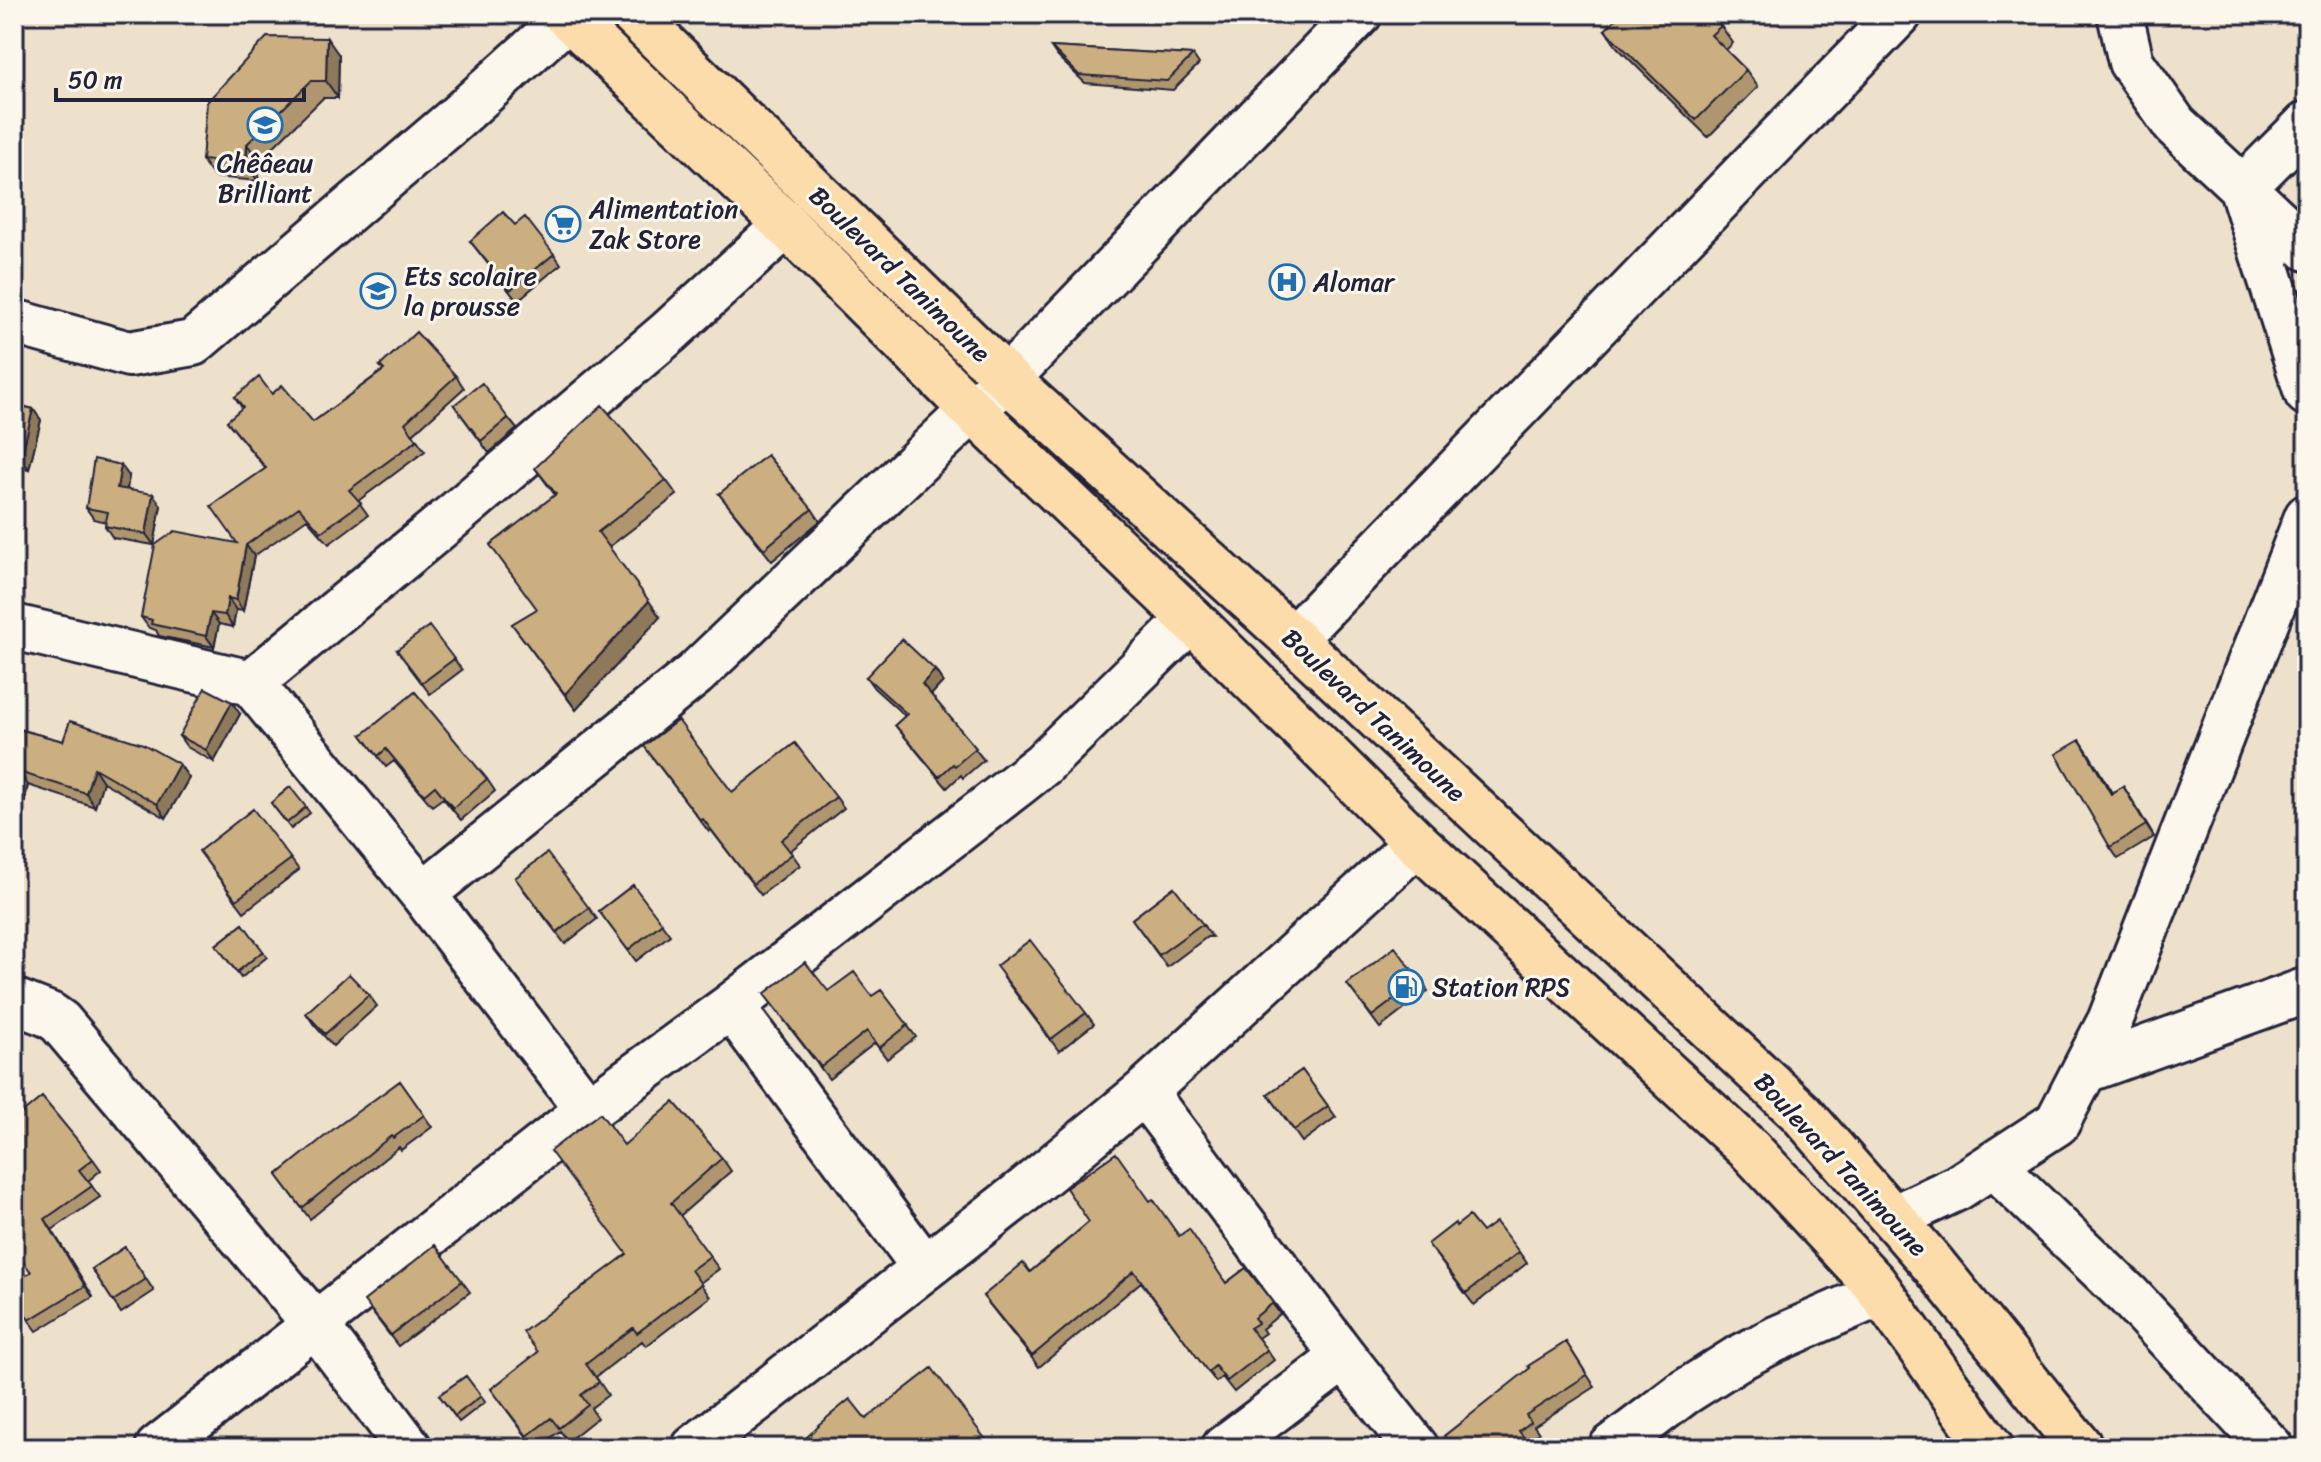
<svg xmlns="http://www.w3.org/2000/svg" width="2321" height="1462" font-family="Sriracha,sans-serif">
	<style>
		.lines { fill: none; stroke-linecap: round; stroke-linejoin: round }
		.minor-casing { stroke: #22223b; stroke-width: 50 }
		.major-casing { stroke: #22223b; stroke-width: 50 }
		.minor { stroke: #fbf7ec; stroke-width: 44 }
		.major { stroke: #fddcac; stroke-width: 44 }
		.wall { fill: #af966e; stroke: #22223b; stroke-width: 2 }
		.shaded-wall { fill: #8e7a5a; stroke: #22223b; stroke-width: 2 }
		.building { fill: #cbaf80; stroke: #22223b; stroke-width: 2 }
		.labels { text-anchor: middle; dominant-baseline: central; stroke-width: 6; stroke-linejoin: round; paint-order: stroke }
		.poi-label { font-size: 26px; fill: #22223b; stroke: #fbf7ec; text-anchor: start }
		.street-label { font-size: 26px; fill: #22223b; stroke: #fbf7ec }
	</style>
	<rect width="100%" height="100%" fill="#ede1cc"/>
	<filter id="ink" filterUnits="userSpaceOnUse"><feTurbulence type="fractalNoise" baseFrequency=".0125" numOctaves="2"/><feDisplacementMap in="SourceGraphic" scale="16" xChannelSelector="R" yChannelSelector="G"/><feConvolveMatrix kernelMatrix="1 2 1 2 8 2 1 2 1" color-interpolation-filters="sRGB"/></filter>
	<g filter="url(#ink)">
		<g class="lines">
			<defs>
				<path id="minor" d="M2120,14L2131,62L2175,125L2307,248
					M2242,189L2307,124
					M2243,192L2307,393
					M14,322L129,354L193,343L454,120L568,17
					M14,627L251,683L459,511L669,332L786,225
					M1293,639L1899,14
					M251,683L423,894L588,1110
					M423,894L695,674L972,410L1007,379L1359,14
					M14,1001L50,1015L60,1022L315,1324L409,1448
					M731,1006L925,1268
					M2086,1070L2307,990
					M1144,1092L1344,1357L1416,1448
					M1993,1165L2128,1295L2271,1448
					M1893,1218L1957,1188L2057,1123L2110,1021L2307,517
					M158,1448L588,1110L731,1006L1019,783L1043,764L1191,619
					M694,1448L1026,1189L1144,1092L1417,843
					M1224,1448L1344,1357
					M1611,1448L1682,1394L1737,1359L1776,1339L1881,1293"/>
				<path id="major" d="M565,14L786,225L972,410L1191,619L1417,843L1751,1151L1874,1283L1991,1448
					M633,14L1007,379L1293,639L1801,1113L1932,1263L2081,1448"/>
			</defs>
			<use href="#minor" class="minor-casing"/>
			<use href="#major" class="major-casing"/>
			<use href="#minor" class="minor"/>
			<use href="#major" class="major"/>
		</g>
		<path class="wall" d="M1721,26L1733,43L1726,50L1746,70L1758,87L1708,137L1617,47L1605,30Z
			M1051,47L1193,55L1199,64L1173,90L1085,83L1057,56Z
			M339,55L338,98H323L259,161L258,181L214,177L202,160Z
			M515,225L554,254L561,264L517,301L470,241Z
			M380,366L456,376L464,388L413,434L425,451L358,501L368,515L329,544L307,519L254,556L243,611L236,610L233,627L219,624L214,647L159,636L156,630L149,628L141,617L237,543L265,468L227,421L242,408L235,397L272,394L313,422L383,370Z
			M14,404L33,409L41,420L29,469L14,466Z
			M454,405L508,418L517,429L489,453Z
			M535,468L666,480L677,495L609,547L660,617L576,710L512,624L537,609L555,495Z
			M129,476L127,489L161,505L154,545L113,538L105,526L106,522L94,519L86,508Z
			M719,494L812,509L820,521L772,561Z
			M397,650L454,659L462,670L430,694Z
			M935,670L943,682L931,695L984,760L963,778L961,775L947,788L895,725L905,716L874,688L866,677Z
			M240,714L214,762L187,747L179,736Z
			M14,728L63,741L179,764L189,778L166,818L103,782L95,807L28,785L14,852Z
			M362,735L487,779L495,791L461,820L443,798L432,806L394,761L386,767Z
			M2080,740L2112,793L2123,786L2154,837L2118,859L2110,847Z
			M652,757L732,792L836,797L844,808L790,851L800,865L761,895L711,830L709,832Z
			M290,787L310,813L291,829L271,803Z
			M291,859L299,870L244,912L207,862Z
			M633,885L670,935L636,961L599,911Z
			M1174,887L1212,937H1207L1167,967L1132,919Z
			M523,889L589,908L597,919L565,944Z
			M243,924L267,957L241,978L216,945Z
			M1004,978L1086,1013L1094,1024L1059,1051Z
			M1420,980L1428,991L1380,1028L1347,984Z
			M881,990L916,1037L887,1059L875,1043L829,1079L764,994L828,991L872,996Z
			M369,995L377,1006L333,1046L314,1025L306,1013Z
			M1302,1070L1336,1117L1302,1142L1268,1094Z
			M400,1081L432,1127L401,1150L399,1147L310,1219L277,1175Z
			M14,1120L93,1159L101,1170L88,1181L100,1197L52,1230L93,1297L37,1331L29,1320L30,1272Z
			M624,1145L722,1158L731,1171L680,1216L719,1269L700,1283L710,1297L646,1346L642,1341L596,1377L608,1395L591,1408L597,1418L568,1441L560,1431L537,1448H535L491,1389L538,1353L627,1254Z
			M1150,1201L1179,1236L1226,1283L1246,1268L1280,1314L1262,1329L1265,1333L1258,1338L1274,1360L1234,1392L1222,1377L1216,1382L1141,1282L1039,1367L983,1296L1030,1272L1089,1222Z
			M1456,1226L1482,1232L1519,1252L1527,1263L1474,1305L1436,1255Z
			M435,1245L470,1292L398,1346L372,1312Z
			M125,1247L154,1291L121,1313L92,1269Z
			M1566,1342L1595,1387L1534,1426L1539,1433L1527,1442L1532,1448H1453L1444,1436Z
			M466,1376L485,1402L459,1422L439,1395Z"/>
		<path class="shaded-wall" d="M327,38L339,55L338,98L326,81Z
			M247,144L259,161L258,181L246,164Z
			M33,409L41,420L29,469L21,458Z
			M121,465L129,476L125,499L117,488Z
			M153,494L161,505L154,545L146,534Z
			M246,545L254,556L243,611L236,600Z
			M228,598L236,610L233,627L225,615Z
			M649,601L660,617L576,710L565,694Z
			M211,613L219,624L214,647L206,636Z
			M935,670L943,682L930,696L922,684Z
			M232,702L240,714L214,762L206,750Z
			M2080,740L2088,752L2119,805L2111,794Z
			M179,764L189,778L166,818L157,804Z
			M94,768L103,782L95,807L86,793Z
			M19,772L28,785L14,852V794Z
			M2123,786L2131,798L2154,837L2146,825Z
			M45,1219L52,1230L93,1297L85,1286Z"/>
		<path class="building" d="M1620,14H1709L1721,26L1711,35L1746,70L1696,120L1605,30Z
			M267,37L327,38L326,81H311L247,144L246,164L202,160L207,102Z
			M1051,47L1193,55L1167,81L1079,75Z
			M503,212L515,225L525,217L554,254L510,290L470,241Z
			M416,332L456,376L405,423L417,440L349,490L361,503L321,532L299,507L246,545L236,600L228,598L225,615L211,613L206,636L151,624L152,620L141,617L155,545L175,531L237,543L211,506L266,468L227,421L243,407L235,397L259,377L272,394L282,385L313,422L384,370L380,366Z
			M482,383L508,418L481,441L454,405Z
			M14,404L33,409L21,458L14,456Z
			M602,405L666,480L598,532L649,601L565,694L512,624L537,609L490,545L556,494L535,468Z
			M767,455L812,509L764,549L719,494Z
			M94,459L121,465L117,488L153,494L146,534L105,526L108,512L86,508Z
			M429,626L454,659L422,683L397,650Z
			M902,639L935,670L922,684L976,748L955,766L953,764L939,777L895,725L907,714L866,677Z
			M205,688L232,702L206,750L179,736Z
			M415,692L487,779L453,808L435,786L424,795L386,749L378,756L362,735Z
			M678,720L732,792L795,743L836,797L781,840L792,854L753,884L703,819L701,821L644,746Z
			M70,721L143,744L179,764L157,804L94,768L86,793L19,772L14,794V728L63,741Z
			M2080,740L2111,794L2123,786L2146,825L2110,847L2056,754Z
			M290,787L306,807L287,823L271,803Z
			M253,809L291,859L236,900L199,851Z
			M547,853L589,908L557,932L515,878Z
			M633,885L662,923L628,950L599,911Z
			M1174,887L1204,926H1199L1159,955L1132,919Z
			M243,924L263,951L237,972L216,945Z
			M1030,940L1086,1013L1051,1039L996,966Z
			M1395,947L1420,980L1372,1016L1347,984Z
			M805,962L828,991L854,972L872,996L881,990L908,1025L879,1048L867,1031L821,1067L764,994Z
			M349,974L369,995L325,1034L306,1013Z
			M1302,1070L1328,1106L1294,1130L1268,1094Z
			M400,1081L424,1115L393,1138L391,1136L302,1208L277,1175L335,1128Z
			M42,1097L93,1159L79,1170L92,1186L45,1219L85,1286L29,1320L14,1295V1282L31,1272L14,1250V1120Z
			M674,1102L722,1158L671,1203L710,1256L691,1270L701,1284L637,1333L633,1328L586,1364L599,1382L581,1395L588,1405L559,1428L551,1418L527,1436L491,1389L538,1352L523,1332L627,1254L550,1151L600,1113L624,1145Z
			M1116,1153L1150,1201L1153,1199L1179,1236L1189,1229L1226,1283L1246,1268L1273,1303L1254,1318L1258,1323L1250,1328L1267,1350L1227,1381L1215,1366L1208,1372L1134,1271L1032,1356L983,1296L1023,1263L1030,1272L1089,1222L1066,1188Z
			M1469,1216L1482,1232L1496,1222L1519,1252L1466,1293L1428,1244L1455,1223L1456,1226Z
			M435,1245L462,1281L391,1335L364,1301Z
			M125,1247L146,1279L113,1301L92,1269Z
			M1566,1342L1587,1375L1526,1415L1531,1422L1519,1431L1531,1447L1529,1448H1453L1444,1436L1530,1368L1528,1366Z
			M932,1368L992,1448H795L819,1426L818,1425L850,1399L866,1419Z
			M466,1376L481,1396L455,1416L439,1395Z"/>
	</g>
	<defs>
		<symbol id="school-ring" viewBox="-11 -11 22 22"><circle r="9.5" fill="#fbf7ec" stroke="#1f6fb2" stroke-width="1.5"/><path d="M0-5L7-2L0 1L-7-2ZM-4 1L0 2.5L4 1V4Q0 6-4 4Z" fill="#1f6fb2"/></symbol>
		<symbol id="supermarket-ring" viewBox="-11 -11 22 22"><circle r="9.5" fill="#fbf7ec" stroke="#1f6fb2" stroke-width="1.5"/><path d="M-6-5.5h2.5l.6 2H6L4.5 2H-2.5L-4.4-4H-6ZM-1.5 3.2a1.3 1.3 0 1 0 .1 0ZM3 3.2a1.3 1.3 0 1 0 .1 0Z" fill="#1f6fb2"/></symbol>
		<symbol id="hospital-ring" viewBox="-11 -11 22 22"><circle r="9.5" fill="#fbf7ec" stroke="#1f6fb2" stroke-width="1.5"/><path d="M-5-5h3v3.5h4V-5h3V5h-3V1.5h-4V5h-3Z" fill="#1f6fb2"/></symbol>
		<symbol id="fuel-ring" viewBox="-11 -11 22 22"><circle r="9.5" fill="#fbf7ec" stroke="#1f6fb2" stroke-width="1.5"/><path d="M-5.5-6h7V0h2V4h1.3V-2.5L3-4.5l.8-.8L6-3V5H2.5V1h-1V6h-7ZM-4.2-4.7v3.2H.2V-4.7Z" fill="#1f6fb2"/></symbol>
	</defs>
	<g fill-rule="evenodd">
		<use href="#school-ring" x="245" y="105" width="40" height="40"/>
		<use href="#supermarket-ring" x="543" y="204" width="40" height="40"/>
		<use href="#hospital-ring" x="1267" y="262" width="40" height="40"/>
		<use href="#school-ring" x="358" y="271" width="40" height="40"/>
		<use href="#fuel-ring" x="1386" y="967" width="40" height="40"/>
	</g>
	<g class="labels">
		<g class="poi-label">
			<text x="265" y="163" text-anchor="middle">Chêâeau<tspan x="265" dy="30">Brilliant</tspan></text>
			<text x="589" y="209">Alimentation<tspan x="589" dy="30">Zak Store</tspan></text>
			<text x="404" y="276">Ets scolaire<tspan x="404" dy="30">la prousse</tspan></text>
			<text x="1313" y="282">Alomar</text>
			<text x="1432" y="987">Station RPS</text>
		</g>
		<g class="street-label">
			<text transform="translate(900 274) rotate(44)">Boulevard Tanimoune</text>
			<text transform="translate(1374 715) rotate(43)">Boulevard Tanimoune</text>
			<text transform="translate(1841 1164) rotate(47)">Boulevard Tanimoune</text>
		</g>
	</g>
	<rect width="2321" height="1462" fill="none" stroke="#fbf7ec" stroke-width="48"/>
	<rect x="24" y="24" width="2273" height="1414" fill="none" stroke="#22223b" stroke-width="3" filter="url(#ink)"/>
	<path d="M56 88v12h248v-12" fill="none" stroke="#22223b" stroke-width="4"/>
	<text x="68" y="88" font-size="24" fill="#22223b" stroke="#fbf7ec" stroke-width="6" paint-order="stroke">50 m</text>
</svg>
